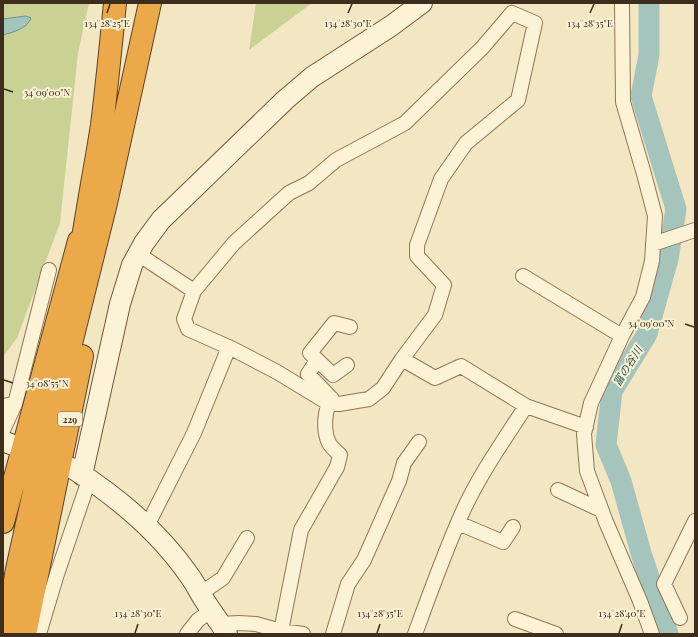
<svg xmlns="http://www.w3.org/2000/svg" width="698" height="637" font-family="'Playfair Display','Noto Sans JP',serif">
	<style>
		.green { fill: #c9d294 }
		.water { fill: #a5c5bc; stroke: #6a948b }
		.lines { fill: none; stroke-linecap: round; stroke-linejoin: round }
		.river { stroke: #a5c5bc; stroke-width: 21 }
		.street-casing { stroke: #8f7657; stroke-width: 16 }
		.secondary-casing { stroke: #71573a; stroke-width: 22 }
		.highway-casing { stroke: #5c442b; stroke-width: 24 }
		.street { stroke: #fcf2d6; stroke-width: 14 }
		.secondary { stroke: #fcf2d6; stroke-width: 20 }
		.highway { stroke: #eba94a; stroke-width: 22 }
		.ticks { fill: none; stroke: #3d2d1c; stroke-width: 1.5 }
		.labels { text-anchor: middle; dominant-baseline: central; stroke-width: 4; stroke-linejoin: round; paint-order: stroke }
		.shield { fill: #f9efd2; stroke: #756753; stroke-width: 1 }
		.shield-label { font-size: 9px; font-weight: bold; fill: #3d2d1c }
		.water-label { font-size: 11px; font-style: italic; fill: #2a5e5d; stroke: #f9efd2 }
		.ticks-label { font-size: 10px; text-anchor: middle; fill: #3d2d1c; stroke: #f9efd2; stroke-width: 4; stroke-linejoin: round; paint-order: stroke }
	</style>
	<rect width="100%" height="100%" fill="#f3e6c2"/>
	<path class="green" d="M3,3H89L78,53L60,223L17,338L3,357V35L23,28L9,18L3,19Z
		M256,3H312L249,50Z"/>
	<path class="water" d="M26,16L31,18C27,29 13,32 3,35V19Z"/>
	<g class="lines">
		<path class="river" d="M649,3V55L641,96L676,209L668,259L647,334L612,391L606,445L621,481L641,553L668,634"/>
		<defs>
			<path id="street" d="M622,3L623,102L644,174L655,216L652,261L643,297L622,336L591,403L584,434L587,471L606,522L640,601L652,634
				M512,13L535,23L518,100L466,143L441,179L417,245V256L444,285L435,315L402,359L383,388L369,399L339,404L328,403L277,372L233,349L188,329L184,319L194,291L234,243L289,193L309,183L336,160L405,123L482,48Z
				M653,244L695,230
				M138,254L194,291
				M523,276L622,336
				M402,359L435,378L461,366L526,406L586,427
				M347,365L333,375L310,353L334,323L350,327
				M3,406L15,404L49,270
				M3,430L15,404
				M558,490L601,510
				M458,523L503,542L513,527
				M147,526L194,433L229,347
				M200,594L223,578L247,538
				M680,618L664,584L695,521
				M515,619L556,634
				M221,624L239,623L256,624L281,631L303,634
				M281,631L301,530L337,467L340,455C336,451 331,447 329,443C323,431 324,409 332,399L308,374L317,360
				M39,634L57,574L89,480
				M187,634L198,620L211,611
				M333,634L348,584L364,560L399,481L404,463L419,442
				M415,634C430,593 445,551 463,511C480,474 504,440 526,406"/>
			<path id="secondary" d="M3,441L13,445
				M72,468C116,496 159,532 189,575C195,583 199,592 205,601C212,612 220,623 227,634
				M82,475L120,304L132,265L144,243L161,220L285,100L312,77L391,26L422,3"/>
			<path id="highway" d="M80,258C86,214 95,170 102,125C107,84 111,44 115,3
				M3,522L79,241
				M6,634L17,569L34,492L106,203L150,3
				M25,634L82,356"/>
		</defs>
		<use href="#street" class="street-casing"/>
		<use href="#secondary" class="secondary-casing"/>
		<use href="#highway" class="highway-casing"/>
		<use href="#street" class="street"/>
		<use href="#secondary" class="secondary"/>
		<use href="#highway" class="highway"/>
	</g>
	<path class="ticks" d="M107,13L110,4M348,13L352,4M590,13L594,4M4,89L13,92M685,324L694,327M4,380L13,383M135,633L138,624M377,633L380,624M619,633L622,624"/>
	<g class="labels">
		<rect class="shield" x="58" y="412" width="24" height="14" rx="3"/>
		<g class="shield-label">
			<text x="70" y="419">229</text>
		</g>
		<g class="water-label">
			<text transform="translate(627 366) rotate(-58)">富の谷川</text>
		</g>
	</g>
	<g class="ticks-label">
		<text x="348" y="27">134°28'30"E</text>
		<text x="590" y="27">134°28'35"E</text>
		<text x="107" y="27">134°28'25"E</text>
		<text x="47" y="96">34°09'00"N</text>
		<text x="651" y="327">34°09'00"N</text>
		<text x="47" y="387">34°08'55"N</text>
		<text x="138" y="617">134°28'30"E</text>
		<text x="380" y="617">134°28'35"E</text>
		<text x="622" y="617">134°28'40"E</text>
	</g>
	<rect width="698" height="637" fill="none" stroke="#3d2d1c" stroke-width="8"/>
</svg>
